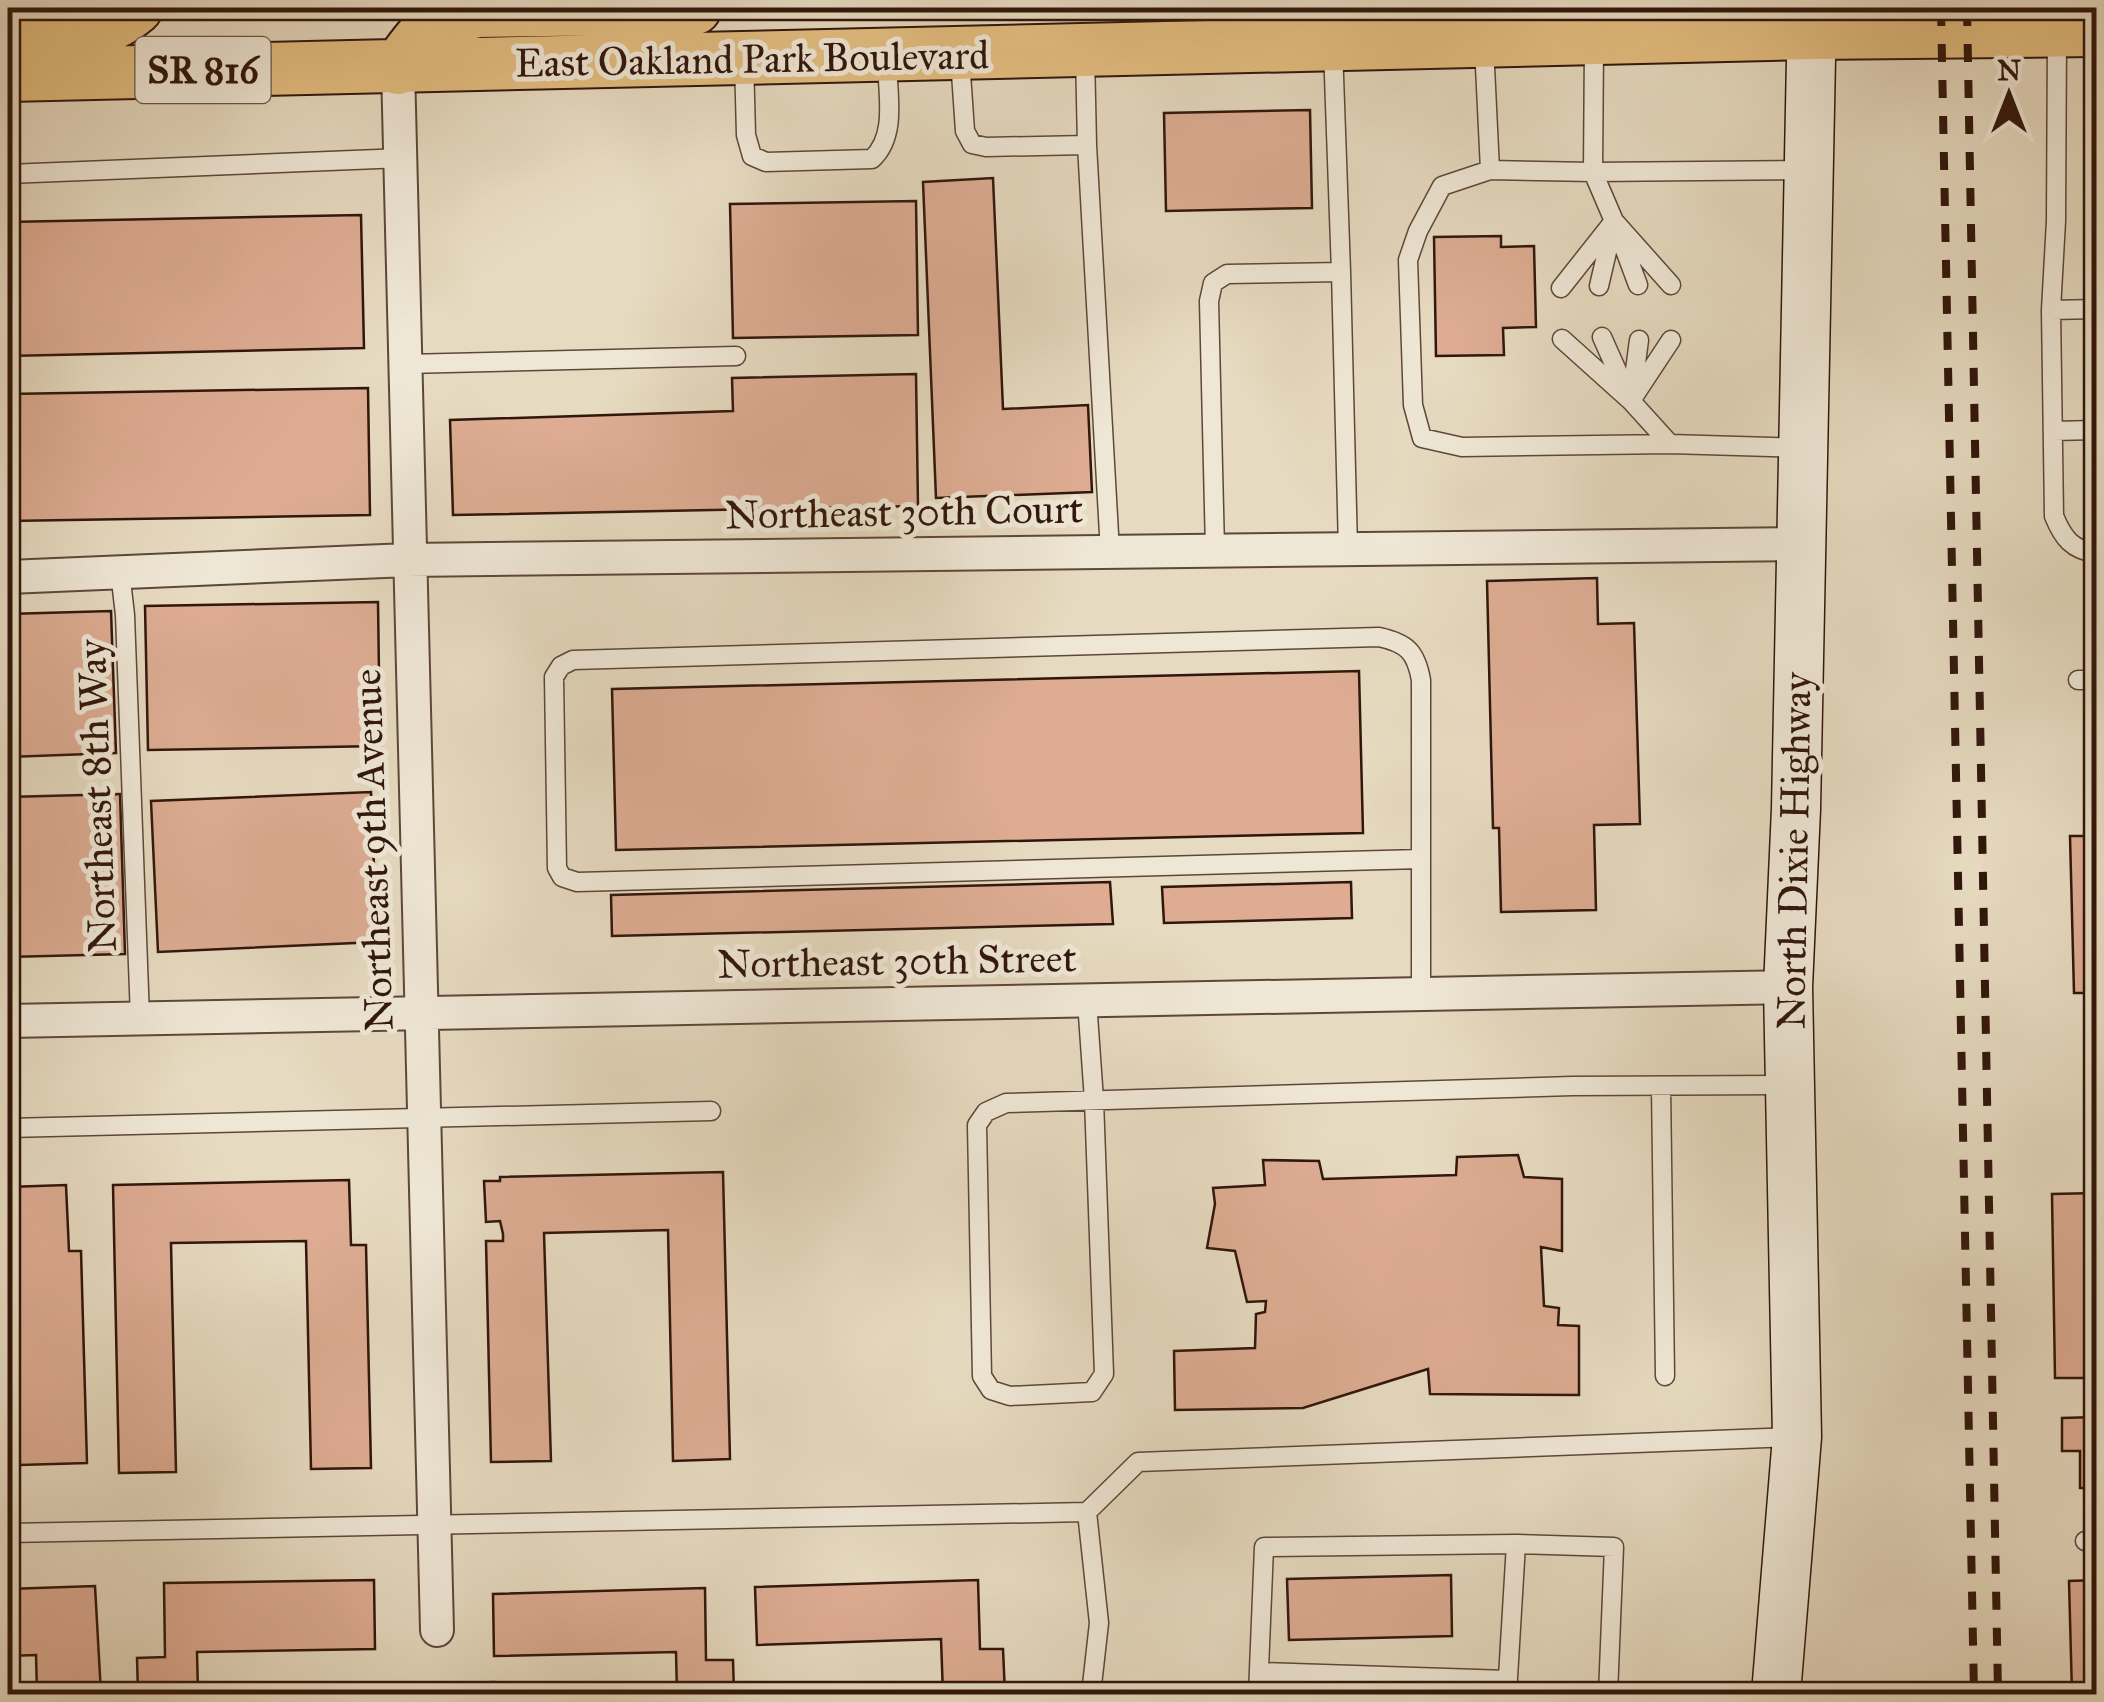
<svg xmlns="http://www.w3.org/2000/svg" width="2104" height="1702" font-family="'IM FELL Great Primer',serif">
	<style>
		.building { fill: #ddac93; stroke: #31160c; stroke-width: 2.5 }
		.lines { fill: none; stroke-linecap: round; stroke-linejoin: round }
		.lane-casing { stroke: #5e4739; stroke-width: 21 }
		.street-casing { stroke: #5e4739; stroke-width: 36 }
		.secondary-casing { stroke: #31160c; stroke-width: 51 }
		.primary-casing { stroke: #31160c; stroke-width: 56 }
		.lane { stroke: #efe7d6; stroke-width: 18 }
		.street { stroke: #efe7d6; stroke-width: 32 }
		.secondary { stroke: #efe7d6; stroke-width: 48 }
		.primary { stroke: #e3bd80; stroke-width: 52 }
		.rail { stroke: #31160c; stroke-width: 8; stroke-dasharray: 18 18; stroke-linecap: butt }
		.labels { text-anchor: middle; dominant-baseline: central; stroke-width: 10; stroke-linejoin: round; paint-order: stroke }
		.shield { fill: #efe7d6; stroke: #6a5549; stroke-width: 2.5 }
		.shield-label { font-size: 38px; font-weight: bold; fill: #31160c }
		.street-label { font-size: 40px; fill: #31160c; stroke: #efe7d6 }
	</style>
	<rect width="100%" height="100%" fill="#e6dac0"/>
	<filter id="stains"><feTurbulence type="fractalNoise" baseFrequency=".002" numOctaves="4"/><feColorMatrix values="0 0 0 0 .2 0 0 0 0 .09 0 0 0 0 .02 0 0 0 .5 -.17"/></filter>
	<radialGradient id="worn" r=".72"><stop offset=".6" stop-color="#630" stop-opacity="0"/><stop offset="1" stop-color="#630" stop-opacity=".3"/></radialGradient>
	<path class="building" d="M1310,110L1312,208L1166,211L1164,113Z
		M993,178L1003,409L1088,405L1092,492L936,498L923,182Z
		M916,201L918,335L733,338L730,204Z
		M361,215L364,348L8,356V222Z
		M1501,236V247L1534,246L1536,327L1503,328L1504,355L1436,356L1434,237Z
		M916,374L918,506L453,515L450,420L733,411L732,378Z
		M368,388L370,515L8,521V394Z
		M1597,578L1598,624L1634,623L1640,824L1594,825L1596,910L1501,912L1499,828H1493L1487,581Z
		M378,602L380,746L148,750L145,606Z
		M111,611L116,753L8,757V614Z
		M1359,671L1363,833L616,850L612,689Z
		M371,792L377,942L158,952L151,801Z
		M120,794L125,954L8,957V797Z
		M2070,836H2096V993H2074Z
		M1110,882L1113,924L612,936L611,895Z
		M1351,882L1352,918L1164,923L1162,887Z
		M1518,1155L1524,1177L1562,1179V1251L1541,1247L1544,1306L1559,1308L1558,1325L1579,1326V1395L1430,1394L1428,1369L1303,1408L1175,1410L1174,1351L1255,1348L1256,1314L1265,1312L1266,1301L1247,1302L1235,1251L1207,1248L1215,1204L1213,1188L1265,1185L1263,1160L1319,1161L1323,1179L1456,1175L1457,1157Z
		M723,1172L730,1459L673,1461L668,1230L544,1233L551,1461L491,1462L486,1241H503V1234L500,1221L486,1222L484,1181H500V1177Z
		M349,1180L351,1245H366L371,1468L311,1469L306,1241L171,1243L176,1472L119,1473L113,1185Z
		M66,1185L69,1251H81L87,1463L20,1465L14,1248H8V1187Z
		M2096,1193V1378H2055L2052,1194Z
		M2096,1417V1488H2080V1451H2062V1418Z
		M1451,1575L1452,1636L1289,1640L1287,1579Z
		M374,1580L375,1649L197,1652L198,1694H138L137,1658L165,1657L164,1583Z
		M978,1580L980,1649H1003L1005,1694H943L941,1639L757,1645L755,1587Z
		M2096,1580V1694H2072L2069,1581Z
		M95,1586L101,1694H37L36,1655L8,1656V1589Z
		M705,1588L706,1660H733L734,1694H677L676,1652L494,1656L493,1594Z
		M494,1682L495,1694H378L377,1686Z"/>
	<g class="lines">
		<defs>
			<path id="lane" d="M2057,33L2056,221L2051,310L2054,516C2063,538 2072,550 2096,553
				M1594,44L1593,172L1614,221L1671,285
				M1484,46L1490,170
				M1333,48L1341,272
				M960,59L965,131L972,144L986,147L1087,145L1085,54
				M744,60L746,135L752,156L766,162L872,159C898,135 887,92 887,59
				M1087,145L1110,552
				M8,174L403,158
				M1619,234L1638,285
				M1599,286L1613,226
				M1561,288L1614,221
				M2051,310L2096,309
				M1602,337L1626,391
				M1562,339L1631,401
				M1639,340L1631,401L1670,444
				M406,364L736,356
				M1634,396L1671,340
				M2053,431L2096,430
				M1802,448L1670,444L1462,447L1422,438L1413,405L1408,260L1418,231L1442,186L1490,170L1593,172L1805,170
				M1215,550L1209,301L1213,283L1227,274L1341,272L1348,549
				M120,572L125,615L140,1018
				M2078,680H2096
				M1421,995V680C1416,652 1407,643 1379,637L573,660L561,666L554,677L557,868L562,877L577,882L1421,859
				M1087,1001L1094,1100L1104,1374L1092,1392L1010,1396L991,1390L982,1376L977,1125L986,1112L1006,1103L1572,1086L1788,1085
				M1661,1087L1665,1376
				M8,1128L711,1111
				M1087,1512L1099,1623L1091,1694
				M8,1533L1087,1512L1138,1462L1796,1437
				M2085,1541H2096
				M1516,1544L1614,1547L1608,1694
				M1259,1672L1508,1680
				M1258,1694L1264,1547L1516,1544L1507,1694"/>
			<path id="street" d="M398,68L437,1630
				M8,577L408,560L1801,544
				M8,1021L1788,987"/>
			<path id="secondary" d="M1776,1694L1797,1437L1788,987L1796,809L1812,8"/>
			<path id="primary" d="M8,38C57,37 97,41 136,8
				M398,68C426,30 430,21 477,11L695,8
				M8,75L1812,33L2096,30"/>
		</defs>
		<use href="#lane" class="lane-casing"/>
		<use href="#street" class="street-casing"/>
		<use href="#secondary" class="secondary-casing"/>
		<use href="#primary" class="primary-casing"/>
		<use href="#lane" class="lane"/>
		<use href="#street" class="street"/>
		<use href="#secondary" class="secondary"/>
		<use href="#primary" class="primary"/>
		<path class="rail" d="M1941,8L1974,1694
			M1967,8L1998,1694"/>
	</g>
	<g class="labels">
		<rect class="shield" x="135.5" y="37" width="135" height="66" rx="8"/>
		<g class="shield-label">
			<text x="203" y="70">SR 816</text>
		</g>
		<g class="street-label">
			<text transform="translate(752 59) rotate(-1)">East Oakland Park Boulevard</text>
			<text transform="translate(904 512) rotate(-1)">Northeast 30th Court</text>
			<text transform="translate(97 796) rotate(-92)">Northeast 8th Way</text>
			<text transform="translate(373 850) rotate(-92)">Northeast 9th Avenue</text>
			<text transform="translate(1794 851) rotate(-89)">North Dixie Highway</text>
			<text transform="translate(897 961) rotate(-1)">Northeast 30th Street</text>
		</g>
	</g>
	<rect width="2104" height="1702" fill="none" stroke="#e6dac0" stroke-width="40"/>
	<rect x="10" y="10" width="2084" height="1682" fill="none" stroke="#31160c" stroke-width="5"/>
	<rect x="20" y="20" width="2064" height="1662" fill="none" stroke="#31160c" stroke-width="2.5"/>
	<g transform="translate(2009 95)" stroke="#efe7d6" stroke-width="8" paint-order="stroke">
	<path d="M0-8L18 38L0 25L-18 38Z" fill="#31160c"/>
	<text y="-15" font-size="28" font-weight="bold" text-anchor="middle" fill="#31160c">N</text>
	</g>
	<rect width="100%" height="100%" filter="url(#stains)"/>
	<rect width="100%" height="100%" fill="url(#worn)"/>
</svg>
